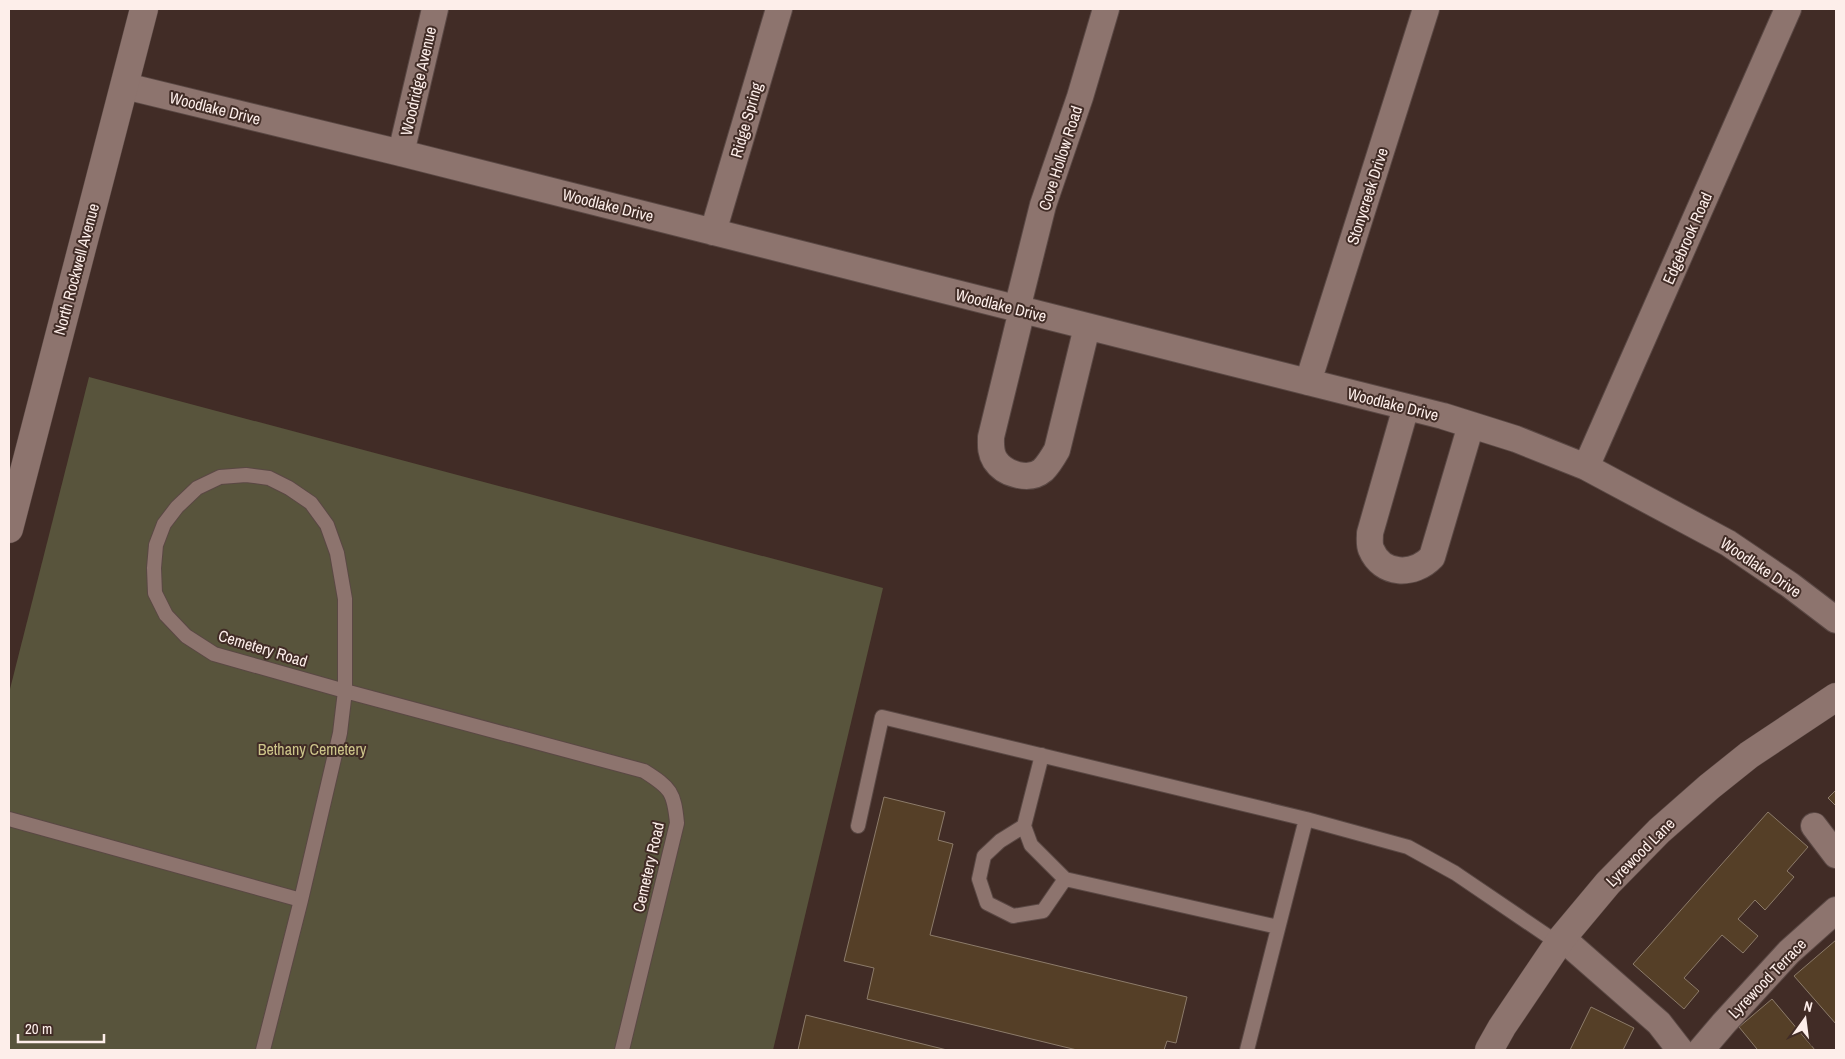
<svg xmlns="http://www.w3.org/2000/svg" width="1845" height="1059" font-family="'Archivo Narrow',sans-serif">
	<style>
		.green { fill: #58543c }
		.building { fill: #553f27; stroke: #8c7b6a }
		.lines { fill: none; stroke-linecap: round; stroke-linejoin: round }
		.service-casing { stroke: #5a4844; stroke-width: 16 }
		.minor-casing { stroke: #5a4844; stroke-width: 28 }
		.tertiary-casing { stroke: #5a4844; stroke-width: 29 }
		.secondary-casing { stroke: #5a4844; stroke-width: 29 }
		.service { stroke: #8d746e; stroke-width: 14 }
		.minor { stroke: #8d746e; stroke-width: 26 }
		.tertiary { stroke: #8d746e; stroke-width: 28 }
		.secondary { stroke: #8d746e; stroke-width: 28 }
		.labels { text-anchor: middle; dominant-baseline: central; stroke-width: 4; stroke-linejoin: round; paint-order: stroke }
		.street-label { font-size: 16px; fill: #fdeeea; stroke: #412c26 }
		.park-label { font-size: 16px; fill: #cdc58a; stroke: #412c26 }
	</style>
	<rect width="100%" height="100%" fill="#412c26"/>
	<path class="green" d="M89,377L883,588L773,1050H9V693Z"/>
	<path class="building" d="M1836,790V806L1828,798Z
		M884,797L945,812L938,840L953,844L930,935L1187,997L1176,1043L1167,1041L1164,1050H1077L867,999L874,968L844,961Z
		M1768,812L1808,847L1787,871L1794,877L1765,910L1755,900L1738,919L1758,936L1743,953L1722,935L1684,978L1699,991L1684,1009L1633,964Z
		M1836,940V1024L1794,976Z
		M1772,999L1815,1050H1755L1757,1049L1739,1027Z
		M1591,1007L1634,1028L1623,1050H1570Z
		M806,1015L947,1050H798Z"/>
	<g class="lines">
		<defs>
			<path id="service" d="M1042,755L1024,826L1031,845L1065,879L1278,927
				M9,819L301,900
				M858,826L882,717L1306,819L1408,847L1455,873L1558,943
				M1024,826L1000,841L984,856L979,879L987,903L1013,916L1043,911L1065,879
				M263,1050L301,900L340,733L345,691V599L337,553L327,525L311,503L289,488L269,478L246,475L220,477L197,488L177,507L164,524L156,545L154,568L155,593L166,615L186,636L214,654L345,691L644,771C671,788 674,792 677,823L622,1050
				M1247,1050L1306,819"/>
			<path id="minor" d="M125,86L401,153L1443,416L1516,439L1586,467L1728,543L1790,585L1836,620
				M401,153L435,9
				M713,232L779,9
				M1017,309L1043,205L1080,97L1106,9
				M1022,310L991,437C991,445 990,452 995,460C1004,474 1029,482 1043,470C1049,464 1053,457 1057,450L1087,327
				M1308,382L1426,9
				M1406,407L1370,533C1370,538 1369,544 1371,549C1382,576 1414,576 1432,557L1471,425
				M1586,467L1788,9
				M1814,826L1836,855
				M1562,938L1659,1023L1680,1050
				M1701,1050L1724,1023L1789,952L1836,910"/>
			<path id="tertiary" d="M1489,1050L1502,1027L1562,938L1608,883L1659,831L1709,787L1749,755L1836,697"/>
			<path id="secondary" d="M9,529L144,9"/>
		</defs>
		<use href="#service" class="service-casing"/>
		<use href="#minor" class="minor-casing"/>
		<use href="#tertiary" class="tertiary-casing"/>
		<use href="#secondary" class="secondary-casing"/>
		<use href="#service" class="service"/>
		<use href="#minor" class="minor"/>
		<use href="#tertiary" class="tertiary"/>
		<use href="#secondary" class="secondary"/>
	</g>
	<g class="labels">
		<g class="street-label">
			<text transform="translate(418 81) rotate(-77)">Woodridge Avenue</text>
			<text transform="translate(215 108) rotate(14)">Woodlake Drive</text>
			<text transform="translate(746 120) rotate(-74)">Ridge Spring</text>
			<text transform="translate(1060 158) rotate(-72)">Cove Hollow Road</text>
			<text transform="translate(1367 196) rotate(-72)">Stonycreek Drive</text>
			<text transform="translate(608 205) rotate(14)">Woodlake Drive</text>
			<text transform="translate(1687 238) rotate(-66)">Edgebrook Road</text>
			<text transform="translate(76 269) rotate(-75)">North Rockwell Avenue</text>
			<text transform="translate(1001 305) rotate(14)">Woodlake Drive</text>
			<text transform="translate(1393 404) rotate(14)">Woodlake Drive</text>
			<text transform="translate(1761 567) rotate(34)">Woodlake Drive</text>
			<text transform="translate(263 648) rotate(17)">Cemetery Road</text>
			<text transform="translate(1640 852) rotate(-45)">Lyrewood Lane</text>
			<text transform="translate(648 867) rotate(-77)">Cemetery Road</text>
			<text transform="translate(1767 978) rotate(-46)">Lyrewood Terrace</text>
		</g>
		<g class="park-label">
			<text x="312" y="749">Bethany Cemetery</text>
		</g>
	</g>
	<rect width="1845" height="1059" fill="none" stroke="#fdeeea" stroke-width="20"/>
	<g transform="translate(1805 1019) rotate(14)" stroke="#412c26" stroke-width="4" paint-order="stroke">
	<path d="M0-4L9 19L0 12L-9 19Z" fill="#fdeeea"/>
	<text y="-8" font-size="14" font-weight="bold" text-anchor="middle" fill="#fdeeea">N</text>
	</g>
	<path d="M18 1034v8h86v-8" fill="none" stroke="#fdeeea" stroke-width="2.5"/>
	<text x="25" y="1034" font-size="15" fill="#fdeeea" stroke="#412c26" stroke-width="4" paint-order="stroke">20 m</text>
</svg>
